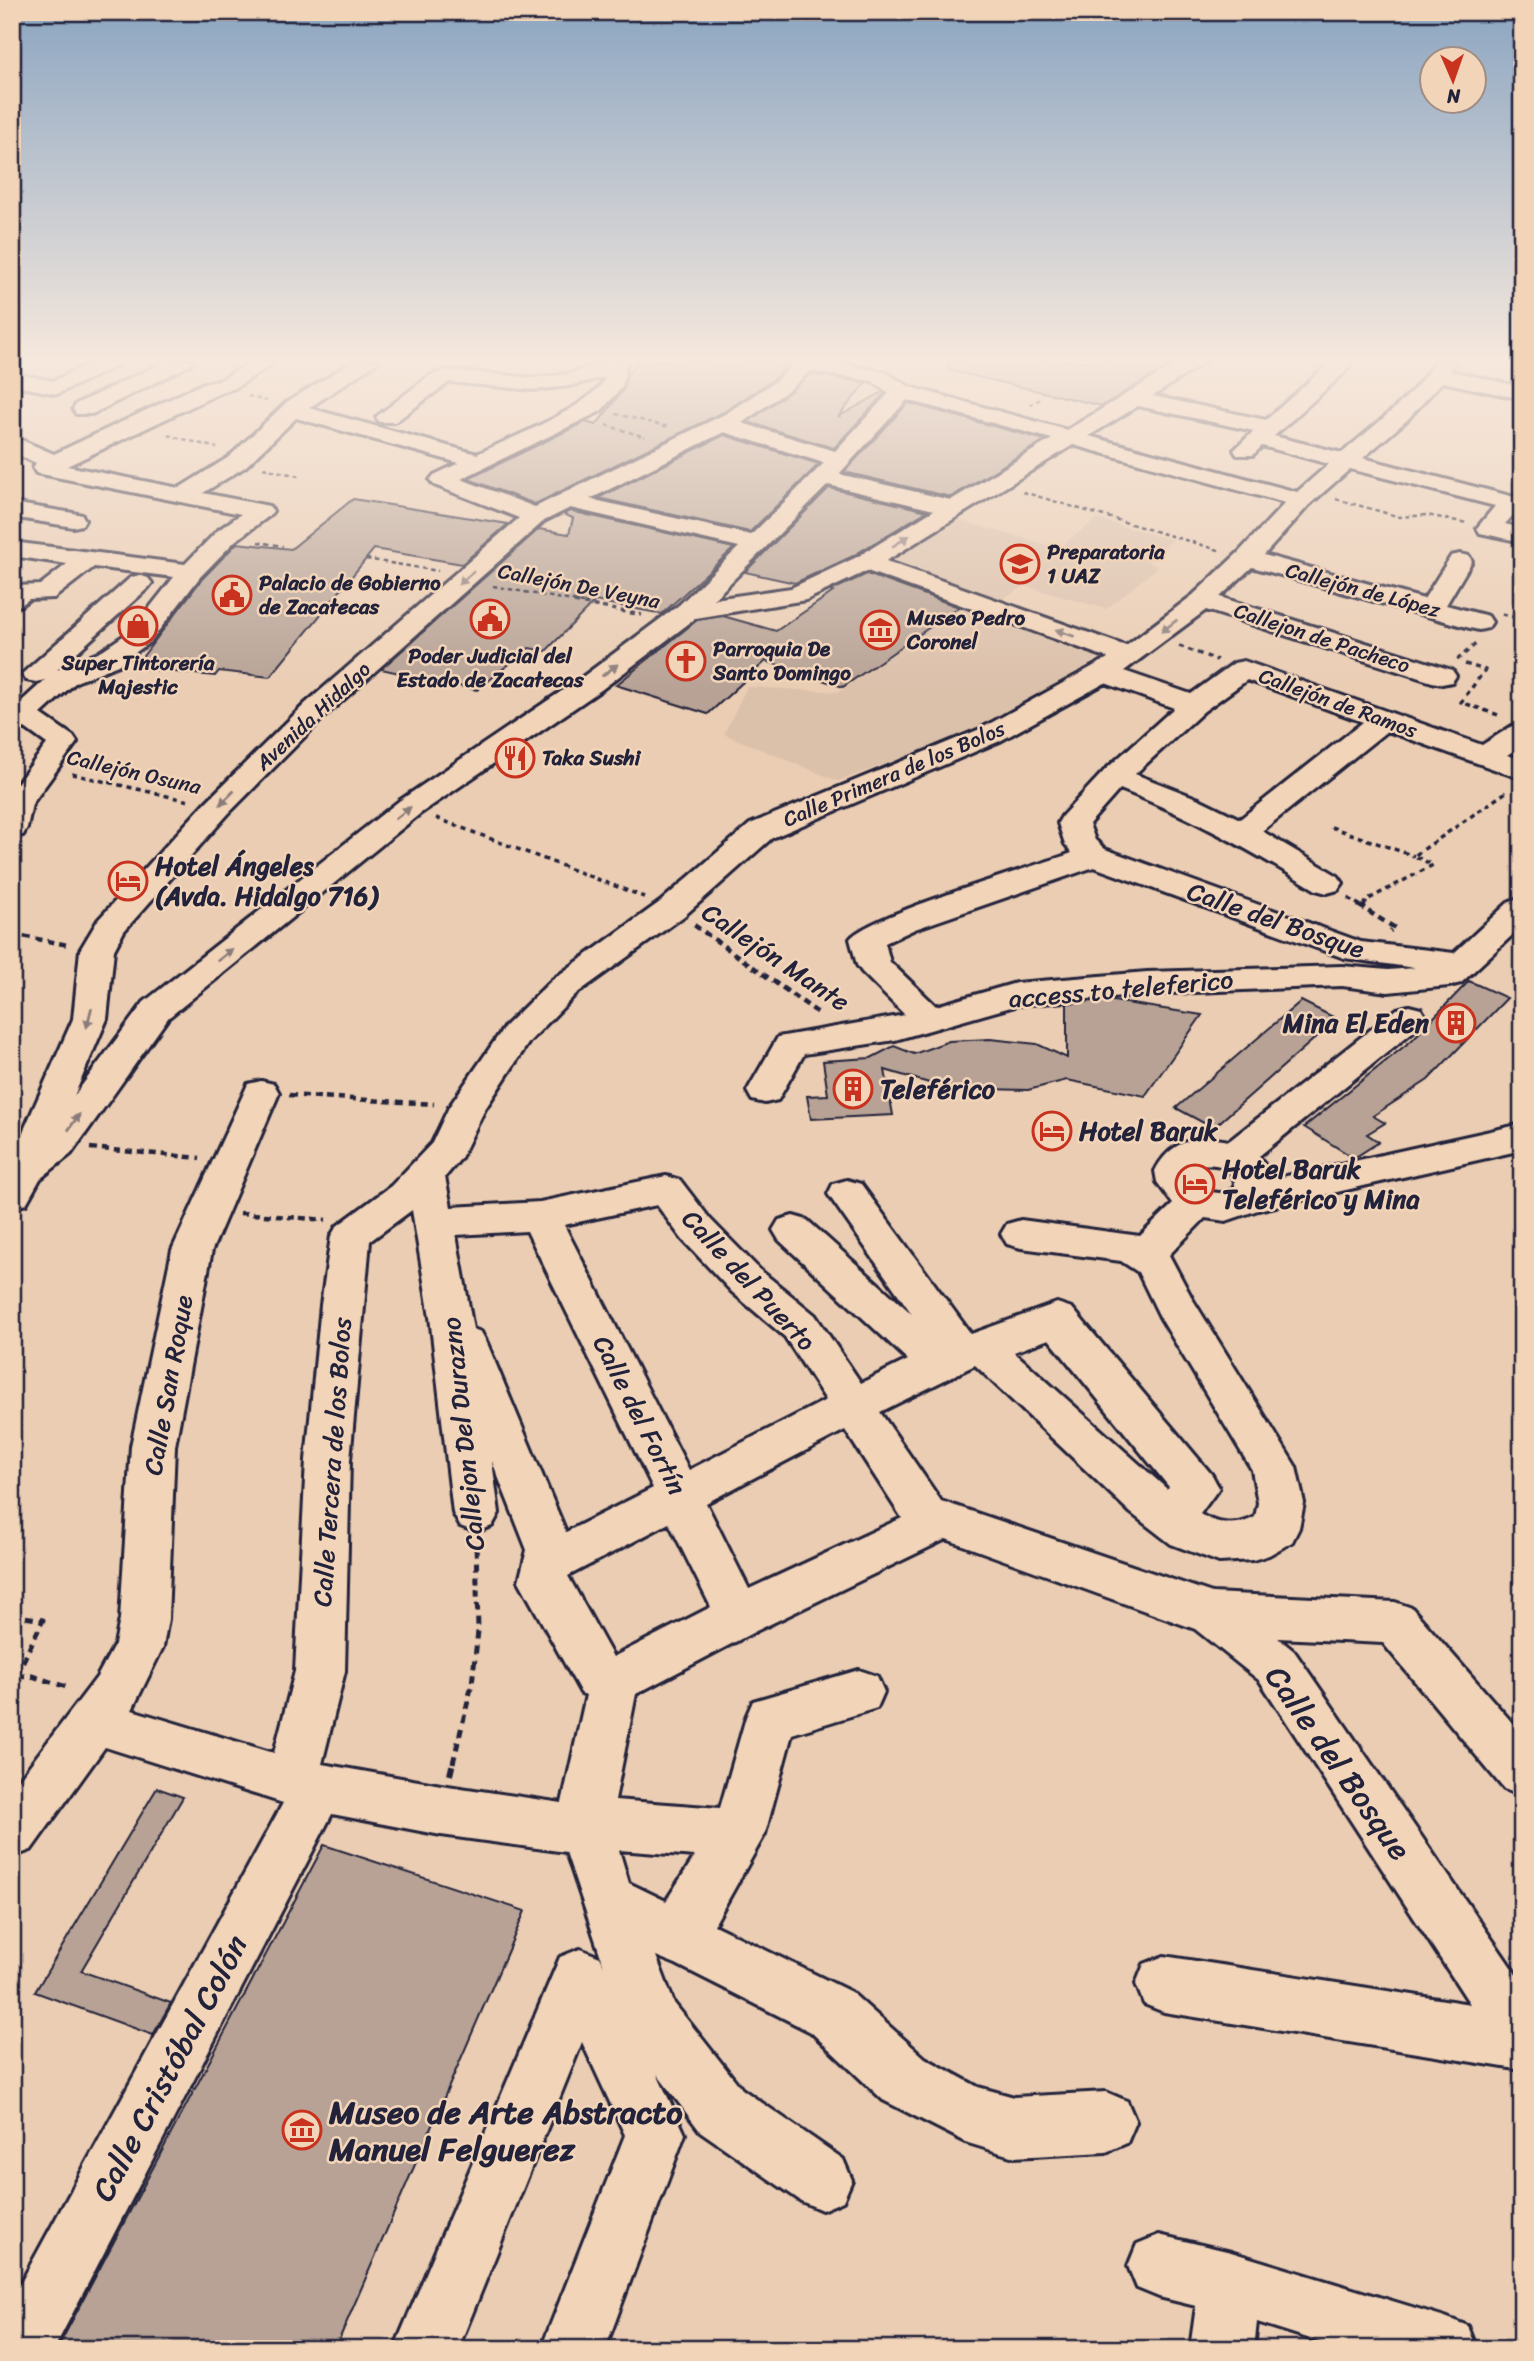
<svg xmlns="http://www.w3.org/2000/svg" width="1534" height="2361" font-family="Sriracha,sans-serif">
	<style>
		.built { fill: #dbc0aa }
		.building { fill: #b7a295; stroke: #22223b; stroke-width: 2 }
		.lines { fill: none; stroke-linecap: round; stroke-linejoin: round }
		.minor-casing { stroke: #22223b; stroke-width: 6 }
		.path-far4 { stroke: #22223b; stroke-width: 2.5; stroke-dasharray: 4.5 3.5; stroke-linecap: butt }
		.path-far3 { stroke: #22223b; stroke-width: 3.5; stroke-dasharray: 5 4.5; stroke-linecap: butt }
		.path-far2 { stroke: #22223b; stroke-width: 4.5; stroke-dasharray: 7 5; stroke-linecap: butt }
		.path-far1 { stroke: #22223b; stroke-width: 5; stroke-dasharray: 8 6; stroke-linecap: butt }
		.path { stroke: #22223b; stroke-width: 6; stroke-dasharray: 10 8; stroke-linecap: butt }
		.minor { fill: #f2d4b8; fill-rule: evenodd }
		.oneway { fill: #8a7b7a }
		.labels { text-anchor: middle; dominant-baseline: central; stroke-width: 5; stroke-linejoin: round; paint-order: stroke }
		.far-poi-label { font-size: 21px; font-weight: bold; fill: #22223b; stroke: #f2d4b8; text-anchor: start }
		.far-street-label { font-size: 21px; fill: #22223b; stroke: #f2d4b8 }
		.poi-label { font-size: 26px; font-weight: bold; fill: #22223b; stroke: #f2d4b8; text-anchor: start }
		.street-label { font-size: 26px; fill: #22223b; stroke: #f2d4b8 }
		.near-street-label { font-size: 32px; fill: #22223b; stroke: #f2d4b8 }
		.near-poi-label { font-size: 32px; font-weight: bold; fill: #22223b; stroke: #f2d4b8; text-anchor: start }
	</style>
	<rect width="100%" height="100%" fill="#eacdb3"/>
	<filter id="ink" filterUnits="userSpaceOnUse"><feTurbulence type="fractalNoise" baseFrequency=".0143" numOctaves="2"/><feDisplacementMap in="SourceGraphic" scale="14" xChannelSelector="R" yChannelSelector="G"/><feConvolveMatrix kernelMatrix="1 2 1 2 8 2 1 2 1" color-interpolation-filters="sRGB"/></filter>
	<g filter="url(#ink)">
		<path class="built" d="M12,361H98L56,382L12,374Z
			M952,518L1058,548L1097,519L1173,540L1147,561L1158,567L1106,609L1025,586L995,603L878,561Z
			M963,604L1107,653L984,728L838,781L724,734L747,687L839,692Z"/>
		<path class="building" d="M637,361H792L774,379L724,412L535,504L468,479L585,422L596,425L624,389L626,378Z
			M949,361H1176L1102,406L948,370Z
			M811,374L866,383L838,417L883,392L885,393L834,448L748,422Z
			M908,403L1045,440L951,497L844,472Z
			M724,435L819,464L750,532L598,498Z
			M829,488L927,511L851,557L795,583L745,572Z
			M353,499L508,524L462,564L374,549L270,677L219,671L215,676L134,668L202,579L237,543L291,549Z
			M570,511L734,548L662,614L595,601L546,651L529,648L477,690L381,669L539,529L569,534L573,518L563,514Z
			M867,574L959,607L843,687L766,661L708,714L616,685L697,620L723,616L776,631L833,592L830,591Z
			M1469,981L1507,998L1428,1080L1373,1116L1385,1123L1367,1134L1379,1142L1354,1158L1304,1127L1412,1040Z
			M1107,1000L1202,1015L1145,1096L1067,1080L1028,1090L946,1088L885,1070L893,1115L811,1119L807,1096L828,1095L823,1061L871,1058L894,1046L914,1054L949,1041L990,1039L1037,1044L1067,1058V1003Z
			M1301,1001L1337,1019L1213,1128L1176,1108Z
			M157,1788L183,1797L81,1971L171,2003L153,2035L35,1992Z
			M324,1845L525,1911L335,2349H57Z"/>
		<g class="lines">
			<defs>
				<path id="minor" d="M95,361H122L119,365L57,394L12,385V373L54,381Z
					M166,361H193L190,365L92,414H76L73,409L76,404Z
					M252,361H277L235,388L220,393L67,466L179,488L229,457L287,402L354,361H379L309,408L477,454C506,440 597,405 605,377L569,386L533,390L449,382L395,422H379L376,417L429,376L447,370L533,378L568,374L607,361H627L622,387L601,411L461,479L535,507L725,414L776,381L796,361H827L885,372L910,387L1067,430L1181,361H1206L1153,396L1266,420L1332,361H1352L1344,373L1274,436L1342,453C1373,426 1413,398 1435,361H1455L1450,371L1522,387V399L1442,382L1407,420L1363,458L1522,499V513L1516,512L1505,524L1522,528V542L1480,533L1477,528L1495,506L1350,469L1309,505L1264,555L1424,599L1451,556L1460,554L1469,556L1472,561L1446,605L1488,616L1492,622L1488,628L1479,630L1470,628L1252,567L1220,597L1452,670L1456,676L1452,682L1442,684L1432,682L1206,610L1124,671L1191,694L1234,663L1244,661L1482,745L1512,726L1522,723V745L1507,755L1522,760V779L1387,731L1262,831L1338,876L1343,883L1338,890L1327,893L1316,890C1252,851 1189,816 1120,789L1089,824L1095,840L1105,849L1361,942L1454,953L1510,901L1522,898V926L1461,983L1449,986L1388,992L1342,986L1147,994L1018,1005L895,1040L804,1054L778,1100L765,1103L752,1100L747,1091L778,1037L905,1015L862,972L857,965L850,939C866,916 1036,866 1072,853L1065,844L1058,823L1062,816L1105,770L1174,708L1105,683L1000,741L772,838L684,916L576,994L529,1042L485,1109L461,1158L445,1177L451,1207L540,1202L666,1176L680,1180L710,1219L760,1270L815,1315L861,1383L908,1360L779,1240L773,1230L779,1220L793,1216L807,1220L912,1314L828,1194L833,1184L847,1180L861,1184L971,1334L1057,1303L1072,1308L1212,1475L1219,1488L1200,1514C1217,1525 1238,1527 1255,1517L1258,1503L1252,1470L1160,1317L1138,1272L1121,1261L1021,1248L1007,1244L1001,1234L1007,1224L1021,1220L1140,1236L1173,1204L1157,1182L1155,1171C1170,1141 1197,1134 1229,1141L1397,1009L1409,1006L1421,1009L1426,1017L1421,1025L1259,1156L1273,1179L1522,1124V1150L1258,1210L1226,1221L1205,1218L1169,1255L1193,1300L1296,1467L1304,1503L1299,1528L1292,1542L1269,1555L1253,1560L1219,1562L1171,1544L1131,1513L975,1365L880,1412L941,1501L1212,1593L1395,1602L1412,1608L1522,1734V1796L1504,1789L1383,1643L1278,1638L1294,1651L1522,1983V2070L1164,2012L1144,2004L1136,1984L1144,1964L1164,1956L1470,2004L1260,1681L1195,1629L946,1539L756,1631L636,1694L615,1800L720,1808L746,1717L753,1701L859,1670L877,1676L884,1692L877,1708L792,1734L765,1834L714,1925L851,1992L925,2058L978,2087L1014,2097L1106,2092L1127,2101L1136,2122L1127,2143L1106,2152L1014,2157L968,2143L883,2100L811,2032L676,1964L656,1956L674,2003L742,2089L843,2159L852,2180L843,2201L822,2210L801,2201L700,2131L657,2074L685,2134L605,2349H541L625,2135L582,2042L458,2349H394L560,1957L580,1949L600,1957L604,1966L566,1852L441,1835L332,1814L54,2349H12V2299L283,1803L105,1747L31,1850L12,1857V1789L97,1677L115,1644L120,1619L131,1446L172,1250L248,1084L261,1081L274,1084L279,1093L212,1250L175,1446L168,1619L163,1647L132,1710L274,1753L295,1671L306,1460L321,1305L331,1236L337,1226L391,1186L432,1143L449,1107L505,1026L552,980L660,902L750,824L980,729L1108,658L867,571L806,600L696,618L601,690L421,813L168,1018L71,1154L40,1179L26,1204L12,1208V1157L73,1019L80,950L98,920L206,802L306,703L519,518L434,485L430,480L434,475L459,463L296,418L245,467L203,493L269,506L273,511L269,516L235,541L200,577L150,642L118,665L76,682L41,714L73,736L77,742L32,804L27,828L23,835L12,837V790L47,744L25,728L12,734V710L45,680L36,682L26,680L22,674L130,578L139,575L148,578L152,583L148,588L57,670L98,653L132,630L174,577L94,567L54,598L29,599L21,605L12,608L14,586L40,585L67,564L12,556V542L185,564L217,531L241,514L36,473L33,468L36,463L12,452V436L54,454L204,383L221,380ZM810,371L872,381L889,393L835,451L742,423L790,389ZM907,400L1052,439L951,500L839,474ZM1138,406L1254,431L1234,450L1237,455H1253L1262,446L1329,464L1297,492L1089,436ZM724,432L824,463L751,535L590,499ZM1073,445L1285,503L1238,553L1193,595L1126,646L886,561ZM828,485L934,510L857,557L791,588L714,599ZM570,508L739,547L679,605L581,678L399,801L144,1002L74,1096L107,1019L114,950L124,931L228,814L326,715L544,521ZM1247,680L1363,722L1240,819L1199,799L1135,774L1204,711ZM1094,867L1344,958L1415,968L1388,970L1342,966L1147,972L1016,983L936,1006L890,962L885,943L915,929ZM1202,1165C1217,1163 1236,1168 1235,1187C1219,1200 1198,1190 1193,1171ZM657,1205L682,1239L732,1292L785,1337L826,1400L689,1470L564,1225ZM412,1210L430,1317L453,1513L460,1526L476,1532L492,1526L499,1513L492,1461L527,1550L519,1581L581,1693L586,1695L562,1803L441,1785L322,1764L345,1671L350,1460L370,1241ZM527,1231L653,1488L566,1532L487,1343L481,1332L473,1329L456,1235ZM1049,1339L1169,1487L1167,1489L1014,1352ZM845,1430L902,1518L749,1589L706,1503ZM669,1523L711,1607L613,1657L568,1576ZM619,1850L695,1856L666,1901L629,1883Z
					M12,503L73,513L82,515L85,520L82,525L73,527L12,517Z
					M1159,2235L1231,2252L1445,2317L1468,2326L1477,2349H1342L1257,2322L1254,2349H1190L1196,2306L1159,2297L1137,2288L1128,2266L1137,2244Z"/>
			</defs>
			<use href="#minor" class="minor-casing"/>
			<path class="path-far4" d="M248,396L267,401
				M1029,405L1043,398
				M616,414L669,427
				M606,425L645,437
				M168,435L217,448
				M263,468L299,476
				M1023,492L1222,551
				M1336,499L1400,517L1427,515L1467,523
				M258,542L283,546
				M366,559L438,571
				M1515,580L1522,569
				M493,586L583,603"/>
			<path class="path-far3" d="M574,602L642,615
				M1502,614L1522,619
				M1179,646L1217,660
				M1457,660L1477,643
				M1465,664L1485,670L1461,702L1501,716
				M72,774L189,801
				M436,818L644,897
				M1331,827L1414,856
				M1348,898L1361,906
				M1364,906L1367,900L1433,865L1414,856L1509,790"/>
			<path class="path-far2" d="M1358,905L1395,928L1390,931
				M1362,910L1365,905
				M694,925L821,1015
				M12,934L68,945
				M289,1095L434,1104
				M90,1148L200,1158
				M240,1213L326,1220"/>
			<path class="path-far1" d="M12,1615L43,1620L12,1684
				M17,1676H32L70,1688
				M453,1763L472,1684L478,1631L476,1542"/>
			<path class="path" d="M450,1775L453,1762"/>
			<use href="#minor" class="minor"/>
		</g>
		<defs><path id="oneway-solid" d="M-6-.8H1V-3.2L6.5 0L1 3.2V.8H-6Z" transform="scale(1.75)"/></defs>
		<g class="oneway">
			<use href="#oneway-solid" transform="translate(901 541) rotate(-32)"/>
			<use href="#oneway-solid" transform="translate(466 578) rotate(139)"/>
			<use href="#oneway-solid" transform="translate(1169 626) rotate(143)"/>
			<use href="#oneway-solid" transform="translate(1065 633) rotate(-160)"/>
			<use href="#oneway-solid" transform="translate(610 670) rotate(-37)"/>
			<use href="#oneway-solid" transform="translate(227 798) rotate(135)"/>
			<use href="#oneway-solid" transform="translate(403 813) rotate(-38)"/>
			<use href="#oneway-solid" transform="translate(225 955) rotate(-39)"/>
			<use href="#oneway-solid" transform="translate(89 1018) rotate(104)"/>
			<use href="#oneway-solid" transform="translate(74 1122) rotate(-55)"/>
		</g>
	</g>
	<linearGradient id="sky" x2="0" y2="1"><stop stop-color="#8ba5c1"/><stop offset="0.52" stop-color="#f6e8dd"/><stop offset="1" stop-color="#f6e8dd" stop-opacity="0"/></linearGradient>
	<rect width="1534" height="692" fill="url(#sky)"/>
	<defs>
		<symbol id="school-ring" viewBox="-11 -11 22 22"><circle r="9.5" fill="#f2d4b8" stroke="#c8321e" stroke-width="1.5"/><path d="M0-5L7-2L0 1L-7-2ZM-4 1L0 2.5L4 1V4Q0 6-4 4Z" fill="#c8321e"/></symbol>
		<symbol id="civic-ring" viewBox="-11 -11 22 22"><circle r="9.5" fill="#f2d4b8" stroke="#c8321e" stroke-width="1.5"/><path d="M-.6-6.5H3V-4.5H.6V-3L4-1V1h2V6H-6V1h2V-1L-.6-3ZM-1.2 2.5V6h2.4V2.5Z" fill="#c8321e"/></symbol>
		<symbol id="shop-ring" viewBox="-11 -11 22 22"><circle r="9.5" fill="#f2d4b8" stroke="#c8321e" stroke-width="1.5"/><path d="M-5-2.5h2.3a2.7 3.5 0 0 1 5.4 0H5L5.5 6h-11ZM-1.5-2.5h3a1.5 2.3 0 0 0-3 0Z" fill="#c8321e"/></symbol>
		<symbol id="museum-ring" viewBox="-11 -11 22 22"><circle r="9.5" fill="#f2d4b8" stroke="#c8321e" stroke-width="1.5"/><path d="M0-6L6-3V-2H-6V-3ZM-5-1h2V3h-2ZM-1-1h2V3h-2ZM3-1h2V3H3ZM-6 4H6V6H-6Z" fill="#c8321e"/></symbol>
		<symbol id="church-ring" viewBox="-11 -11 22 22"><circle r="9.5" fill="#f2d4b8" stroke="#c8321e" stroke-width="1.5"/><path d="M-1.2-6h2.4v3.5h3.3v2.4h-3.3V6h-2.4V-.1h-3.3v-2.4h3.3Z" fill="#c8321e"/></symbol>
		<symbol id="restaurant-ring" viewBox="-11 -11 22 22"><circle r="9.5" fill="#f2d4b8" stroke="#c8321e" stroke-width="1.5"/><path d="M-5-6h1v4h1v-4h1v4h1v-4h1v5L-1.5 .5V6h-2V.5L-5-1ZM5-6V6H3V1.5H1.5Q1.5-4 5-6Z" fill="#c8321e"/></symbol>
		<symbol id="hotel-ring" viewBox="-11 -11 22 22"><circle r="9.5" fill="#f2d4b8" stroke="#c8321e" stroke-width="1.5"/><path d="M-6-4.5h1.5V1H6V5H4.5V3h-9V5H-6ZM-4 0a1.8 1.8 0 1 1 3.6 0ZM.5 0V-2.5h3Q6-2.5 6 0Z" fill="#c8321e"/></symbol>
		<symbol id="building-ring" viewBox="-11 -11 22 22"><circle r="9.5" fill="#f2d4b8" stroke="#c8321e" stroke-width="1.5"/><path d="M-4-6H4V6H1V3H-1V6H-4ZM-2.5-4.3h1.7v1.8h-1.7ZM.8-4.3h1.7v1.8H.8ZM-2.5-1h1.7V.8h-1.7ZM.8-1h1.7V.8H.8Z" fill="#c8321e"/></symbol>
	</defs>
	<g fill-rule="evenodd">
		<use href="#school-ring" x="998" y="542" width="44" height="44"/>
		<use href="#civic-ring" x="210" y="573" width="44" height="44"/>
		<use href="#civic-ring" x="468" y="597" width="44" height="44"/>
		<use href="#shop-ring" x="116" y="604" width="44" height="44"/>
		<use href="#museum-ring" x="858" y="608" width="44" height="44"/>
		<use href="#church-ring" x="664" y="639" width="44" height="44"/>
		<use href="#restaurant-ring" x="493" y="736" width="44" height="44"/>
		<use href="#hotel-ring" x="106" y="859" width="44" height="44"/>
		<use href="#building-ring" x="1434" y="1001" width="44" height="44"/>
		<use href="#building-ring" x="831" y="1067" width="44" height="44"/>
		<use href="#hotel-ring" x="1030" y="1109" width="44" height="44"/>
		<use href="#hotel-ring" x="1173" y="1162" width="44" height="44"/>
		<use href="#museum-ring" x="280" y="2108" width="44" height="44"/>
	</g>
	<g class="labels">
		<g class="far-poi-label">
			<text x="1047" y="552">Preparatoria<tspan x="1047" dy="24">1 UAZ</tspan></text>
			<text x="259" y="583">Palacio de Gobierno<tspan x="259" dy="24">de Zacatecas</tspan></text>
			<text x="907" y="618">Museo Pedro<tspan x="907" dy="24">Coronel</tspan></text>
			<text x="713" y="649">Parroquia De<tspan x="713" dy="24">Santo Domingo</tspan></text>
			<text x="490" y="656" text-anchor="middle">Poder Judicial del<tspan x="490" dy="24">Estado de Zacatecas</tspan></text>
			<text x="138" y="663" text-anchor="middle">Super Tintorería<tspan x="138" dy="24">Majestic</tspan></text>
			<text x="542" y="758">Taka Sushi</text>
		</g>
		<g class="far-street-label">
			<text transform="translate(579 586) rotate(11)">Callejón De Veyna</text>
			<text transform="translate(1363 590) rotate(15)">Callejón de López</text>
			<text transform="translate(1322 638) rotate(18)">Callejon de Pacheco</text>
			<text transform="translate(1338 703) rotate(20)">Callejón de Ramos</text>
			<text transform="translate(313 716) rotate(-43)">Avenida Hidalgo</text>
			<text transform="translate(134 772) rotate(13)">Callejón Osuna</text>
			<text transform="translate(894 774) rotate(-23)">Calle Primera de los Bolos</text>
		</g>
		<g class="poi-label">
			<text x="155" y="866">Hotel Ángeles<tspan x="155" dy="30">(Avda. Hidalgo 716)</tspan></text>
			<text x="1429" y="1023" text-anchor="end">Mina El Eden</text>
			<text x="880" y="1089">Teleférico</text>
			<text x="1079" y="1131">Hotel Baruk</text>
			<text x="1222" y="1169">Hotel Baruk<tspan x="1222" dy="30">Teleférico y Mina</tspan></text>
		</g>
		<g class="street-label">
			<text transform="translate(1276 920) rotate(19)">Calle del Bosque</text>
			<text transform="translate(776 957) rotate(34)">Callejón Mante</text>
			<text transform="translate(1121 989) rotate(-5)">access to teleferico</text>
			<text transform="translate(749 1280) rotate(47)">Calle del Puerto</text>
			<text transform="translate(168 1385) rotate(-80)">Calle San Roque</text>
			<text transform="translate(640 1415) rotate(63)">Calle del Fortín</text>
			<text transform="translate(463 1434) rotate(-96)">Callejon Del Durazno</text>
			<text transform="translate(332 1462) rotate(-86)">Calle Tercera de los Bolos</text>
		</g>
		<g class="near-street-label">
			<text transform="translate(1338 1763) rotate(55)">Calle del Bosque</text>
			<text transform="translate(170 2068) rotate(-62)">Calle Cristóbal Colón</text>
		</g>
		<g class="near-poi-label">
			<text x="329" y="2112">Museo de Arte Abstracto<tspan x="329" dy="37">Manuel Felguerez</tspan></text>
		</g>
	</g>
	<rect width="1534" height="2361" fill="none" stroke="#f2d4b8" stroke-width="42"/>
	<rect x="21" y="21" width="1492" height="2319" fill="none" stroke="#22223b" stroke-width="2.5" filter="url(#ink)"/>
	<g transform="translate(1453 80) rotate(178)"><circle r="33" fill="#f2d4b8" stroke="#9f8d86" stroke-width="2"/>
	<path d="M0-5L12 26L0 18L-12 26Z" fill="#c8321e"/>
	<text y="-10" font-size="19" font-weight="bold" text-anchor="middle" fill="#22223b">N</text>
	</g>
</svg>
